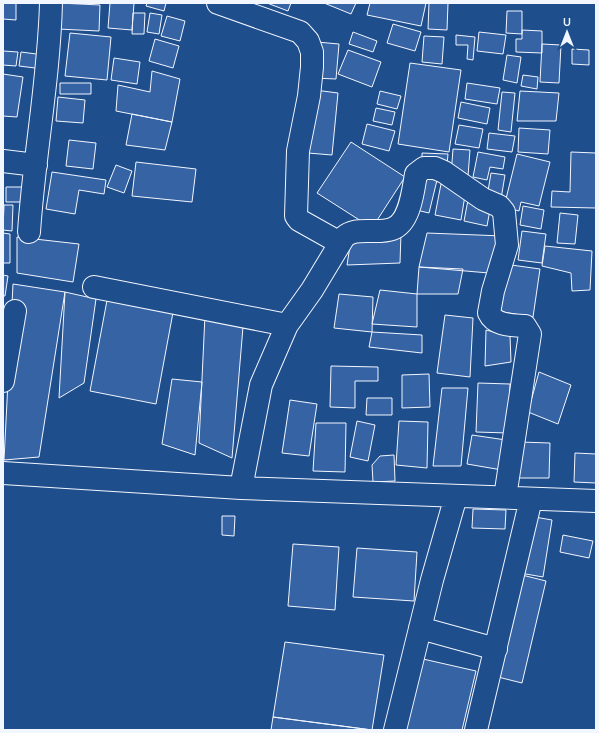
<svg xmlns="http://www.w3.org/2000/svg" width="599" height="733" font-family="Manrope,sans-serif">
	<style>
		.building { fill: #3563a3; stroke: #f2f6ff }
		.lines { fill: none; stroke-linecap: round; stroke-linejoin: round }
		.minor-casing { stroke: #f2f6ff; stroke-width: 24 }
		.minor { stroke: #1f4e8c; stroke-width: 22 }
	</style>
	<rect width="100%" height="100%" fill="#1f4e8c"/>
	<path class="building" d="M3,3H16V20L3,19Z
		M59,3L100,5L99,31L58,29Z
		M110,3H134L132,30L108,28Z
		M147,3H166L164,11L146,6Z
		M267,3H291L288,11Z
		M324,3H356L351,14Z
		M370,3H426L421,26L367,15Z
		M429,3H448L447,30L428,29Z
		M507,11H522V34L506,33Z
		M133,13H145L144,34H132Z
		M150,13L162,15L159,34L147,32Z
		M167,16L185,21L180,41L161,36Z
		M393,24L421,32L415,51L387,43Z
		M522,30L542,31V53L516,52V39H522Z
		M353,32L377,41L373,52L349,44Z
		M479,32L506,35L503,54L477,51Z
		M70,33L111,37L107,80L65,76Z
		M456,35L475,37L473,60L467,59L468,45H456Z
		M424,36L444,37L442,64L422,62Z
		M155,39L179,46L173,68L149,61Z
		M317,42L339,44L336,79L314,78Z
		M542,44L561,45L559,83L540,82Z
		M572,49L589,50V65L572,64Z
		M348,50L381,62L372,87L338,74Z
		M3,51L18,52L16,66L3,65Z
		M21,52L44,55L43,69L19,66Z
		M507,55L521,57L517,83L503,80Z
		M114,58L140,62L137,84L111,80Z
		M410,63L461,70L449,152L398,144Z
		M152,71L180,79L172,122L116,111L118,85L150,92Z
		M3,74L23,77L17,117L3,116Z
		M523,75L538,77L537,89L521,86Z
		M60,83H91V94H60Z
		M467,83L500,88L497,104L465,99Z
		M315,90L338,93L332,155L308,153Z
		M380,91L401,96L397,109L377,104Z
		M520,91L559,93L556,121H517Z
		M502,92L515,93L511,132L498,130Z
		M58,97L85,100L83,123L56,121Z
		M461,102L490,108L487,124L458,118Z
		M376,108L395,112L392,125L373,121Z
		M132,114L172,122L165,150L126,145Z
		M367,124L395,131L389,151L362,144Z
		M459,125L483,129L479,148L455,144Z
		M519,128L550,130L548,154L518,152Z
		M489,133L515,136L512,152L487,149Z
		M69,140L96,143L93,169L66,166Z
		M351,142L405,177L372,228L317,193Z
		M453,149L470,150L468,176L451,175Z
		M478,152L505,157L503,169L490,167L487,180L473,177Z
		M571,152L596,153V208L551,207L552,191L570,192Z
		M422,153L448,154L447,165L422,164Z
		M517,154L550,162L539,206L521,202L519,211L504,207Z
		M136,162L196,169L192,202L132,196Z
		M116,165L132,171L124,193L107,187Z
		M52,172L106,180L104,194L79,190L75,214L46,209Z
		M420,172L438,176L429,213L412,209Z
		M491,173L505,175L501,199L487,197Z
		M441,184L466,189L461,220L435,215Z
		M6,187H26V202H6Z
		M468,200L491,204L487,226L464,221Z
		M4,205H13L12,231L3,230Z
		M523,206L544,210L541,229L520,225Z
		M560,213L578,215L575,244L557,243Z
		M522,231L546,234L542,263L518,260Z
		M3,233L10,234V263H3Z
		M401,233L400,263L347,265L351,240Z
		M427,233L503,236L489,273L419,267Z
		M17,237L79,244L73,282L17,273Z
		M545,246L592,251L590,290L572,291L571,273L542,266Z
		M504,264L540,269L533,317L497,311Z
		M419,267L463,269L458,294H417Z
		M3,275L8,276L5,296H3Z
		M13,284L65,292L39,457L4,460Z
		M380,290L417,294V327L372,324Z
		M65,292L96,299L84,383L59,398Z
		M339,294L373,297L372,332L334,328Z
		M108,295L174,307L156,404L90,391Z
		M205,315L243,327L232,458L199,443Z
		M445,315L473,318L470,377L437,373Z
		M486,330L510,336L511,362L485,366Z
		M372,332L422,335V353L369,347Z
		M331,366L378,367V381H355V408L330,407Z
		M539,372L571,385L558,424L528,412Z
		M429,374L430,407L402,408V375Z
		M172,379L202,382L195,455L162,444Z
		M478,383L510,384L508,433L476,432Z
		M442,388H468L461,466H433Z
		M367,398H392V415H366Z
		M290,400L317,404L309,456L282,453Z
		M357,421L375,425L368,461L350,457Z
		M399,421L428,422L427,468L396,465Z
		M316,423H346L345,472L313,471Z
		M472,435L506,440L502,470L467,464Z
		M520,442L550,443L549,478H519Z
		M575,453L596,454V483L574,482Z
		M394,455L395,481L373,482L372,465L380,456Z
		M473,509L506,510L505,529L472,528Z
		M222,516H235L234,536L222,535Z
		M529,516L552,520L543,577L520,573Z
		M563,535L593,541L589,558L560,552Z
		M293,544L339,547L335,610L288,606Z
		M357,548L417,552L414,601L353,597Z
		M522,575L546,581L522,683L498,677Z
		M285,642L384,655L372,730L273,717Z
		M423,659L476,671L462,730H406Z
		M273,717L372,730H271Z"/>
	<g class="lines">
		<defs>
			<path id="minor" d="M218,3L300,32L308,41L312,52V67L309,96L298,151L296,216L299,220L340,243
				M3,161L36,165
				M29,232C34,156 49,80 51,3
				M94,287L287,325
				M3,381L15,311
				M3,473L241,488L596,501
				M241,488L261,385L287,325L312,290L344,237C351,231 358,231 367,231C375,231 384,232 392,229C410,223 413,191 416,174L424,168H435L444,172L483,199L499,206L504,212L507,245L493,291L489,313C495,326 512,325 525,326L530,334L505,497
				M420,628L496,649
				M395,730L432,580L456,496
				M476,730L531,499"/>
		</defs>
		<use href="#minor" class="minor-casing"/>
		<use href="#minor" class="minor"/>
	</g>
	<rect width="599" height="733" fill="none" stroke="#f2f6ff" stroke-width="8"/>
	<g transform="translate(567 32)" stroke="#1f4e8c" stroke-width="3" paint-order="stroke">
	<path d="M0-3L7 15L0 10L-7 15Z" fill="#f2f6ff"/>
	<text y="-6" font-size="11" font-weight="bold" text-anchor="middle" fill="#f2f6ff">U</text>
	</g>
</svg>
